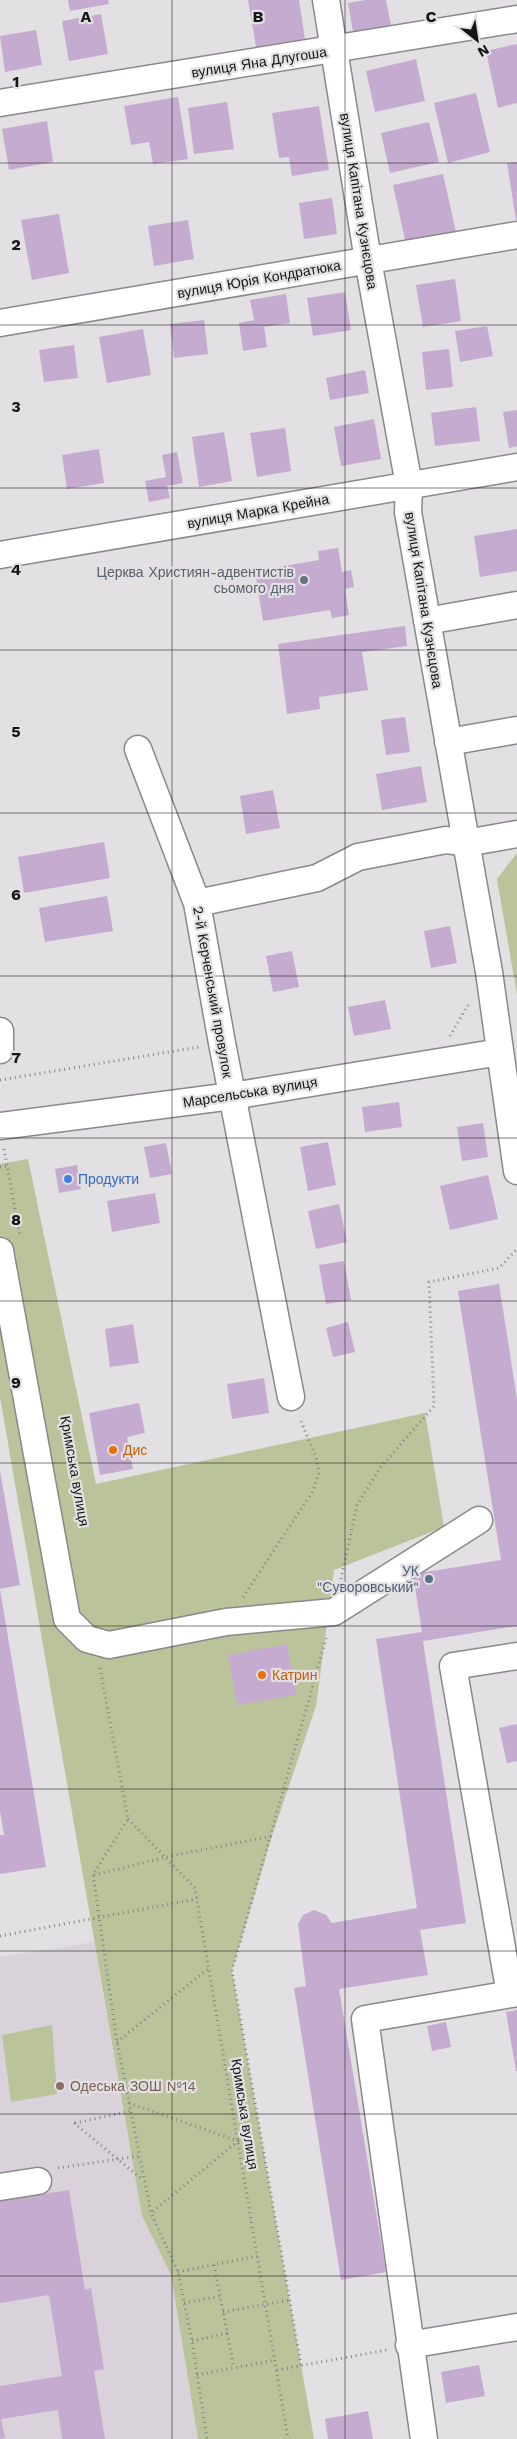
<svg xmlns="http://www.w3.org/2000/svg" width="517" height="2439" font-family="'Work Sans',sans-serif">
	<style>
		.built { fill: #d9d2db }
		.green { fill: #bac399 }
		.building { fill: #c5abcf }
		.lines { fill: none; stroke-linecap: round; stroke-linejoin: round }
		.minor-casing { stroke: #8a888a; stroke-width: 29 }
		.path { stroke: #868486; stroke-width: 3; stroke-dasharray: 1 4; stroke-linecap: butt }
		.minor { stroke: #fff; stroke-width: 26 }
		.grid { fill: none; stroke: #161516; stroke-width: 1; stroke-opacity: 0.55 }
		.worship-dot { fill: #6b7280; stroke: #e2e0e3; stroke-width: 2 }
		.shop-dot { fill: #3f7fe0; stroke: #e2e0e3; stroke-width: 2 }
		.food-dot { fill: #e8710a; stroke: #e2e0e3; stroke-width: 2 }
		.service-dot { fill: #5c6f8a; stroke: #e2e0e3; stroke-width: 2 }
		.education-dot { fill: #8d6e63; stroke: #e2e0e3; stroke-width: 2 }
		.labels { text-anchor: middle; dominant-baseline: central; stroke-width: 4.5; stroke-linejoin: round; paint-order: stroke }
		.street-label { font-size: 14px; fill: #161516; stroke: #e2e0e3 }
		.worship-label { font-size: 14px; fill: #5b616d; stroke: #e2e0e3; text-anchor: end }
		.shop-label { font-size: 14px; fill: #366cbe; stroke: #e2e0e3; text-anchor: start }
		.food-label { font-size: 14px; fill: #c56008; stroke: #e2e0e3; text-anchor: start }
		.service-label { font-size: 14px; fill: #4e5e75; stroke: #e2e0e3; text-anchor: end }
		.education-label { font-size: 14px; fill: #785e54; stroke: #e2e0e3; text-anchor: start }
		.grid-label { font-size: 16px; text-anchor: middle; font-weight: bold; fill: #161516; stroke: #e2e0e3; stroke-width: 4.5; stroke-linejoin: round; paint-order: stroke }
	</style>
	<rect width="100%" height="100%" fill="#e2e0e3"/>
	<path class="built" d="M94,1942L142,2216L171,2275L198,2439H0V1957Z"/>
	<path class="green" d="M517,853V995L497,879Z
		M28,1159L96,1484L425,1413L444,1527L334,1570L316,1706L272,1836L232,1971L314,2439H198L171,2275L142,2216L0,1397V1164Z
		M52,2025L57,2094L11,2102L2,2035Z"/>
	<path class="building" d="M68,0H108L109,4L70,11Z
		M248,0H299L305,39L256,47Z
		M366,0H386L391,25L353,32L348,3Z
		M101,14L108,54L69,61L62,21Z
		M36,30L42,65L5,72L0,36Z
		M517,44V103L498,108L486,51Z
		M416,59L425,101L375,112L366,71Z
		M476,93L490,152L448,163L434,103Z
		M178,97L188,159L153,164L149,142L131,145L124,106Z
		M227,102L234,149L194,154L188,108Z
		M319,106L329,170L292,176L289,157L279,158L272,113Z
		M47,121L53,162L9,170L2,129Z
		M429,122L439,162L390,173L381,133Z
		M517,162V220H516L507,163Z
		M443,174L456,232L406,244L393,185Z
		M332,198L337,234L304,239L299,203Z
		M59,214L69,273L32,280L21,220Z
		M188,220L194,259L154,266L148,226Z
		M455,279L461,321L423,327L416,285Z
		M345,292L351,330L313,336L307,298Z
		M286,294L290,323L264,327L267,347L243,351L239,323L254,320L250,300Z
		M204,320L208,354L174,358L170,324Z
		M487,326L493,356L460,362L455,331Z
		M143,329L151,375L107,383L99,337Z
		M74,345L78,378L44,382L39,350Z
		M449,349L453,387L426,390L422,352Z
		M365,370L369,393L330,400L326,378Z
		M476,407L480,441L435,446L431,413Z
		M517,410V446L509,448L503,412Z
		M374,419L381,459L341,466L334,427Z
		M285,428L291,471L257,477L250,433Z
		M224,432L232,481L199,487L192,437Z
		M99,449L104,483L67,489L62,455Z
		M177,452L183,483L167,486L170,498L149,502L145,481L166,477L162,455Z
		M517,529V571L480,577L474,536Z
		M338,548L342,572L351,570L354,587L345,589L349,615L332,618L330,610L263,621L255,571L319,560L318,551Z
		M405,626L407,646L362,652L368,690L319,697L320,709L287,714L278,644Z
		M405,717L410,752L386,755L381,720Z
		M421,766L427,802L382,810L376,774Z
		M273,790L280,828L246,834L240,796Z
		M104,842L110,878L24,893L18,857Z
		M107,896L113,931L45,942L39,908Z
		M450,926L457,963L431,968L424,931Z
		M292,951L299,987L273,992L266,956Z
		M385,1000L391,1029L354,1036L348,1007Z
		M399,1102L402,1127L365,1132L362,1107Z
		M483,1123L488,1157L462,1161L457,1127Z
		M328,1142L336,1185L308,1191L300,1147Z
		M166,1143L172,1174L150,1178L144,1147Z
		M77,1165L81,1189L59,1193L55,1169Z
		M488,1175L498,1219L450,1230L440,1186Z
		M155,1193L160,1223L112,1232L107,1201Z
		M339,1204L347,1242L316,1249L308,1211Z
		M344,1261L351,1300L326,1304L319,1265Z
		M499,1284L517,1399V1626L423,1641L466,1923L420,1930L428,1975L339,1989L386,2272L341,2280L294,1988L306,1986L298,1924L303,1915L314,1910L326,1915L332,1923L417,1908L376,1639L422,1632L413,1574L501,1560L458,1291Z
		M348,1322L355,1352L333,1357L326,1328Z
		M133,1324L139,1363L110,1367L105,1329Z
		M264,1378L269,1413L232,1419L227,1384Z
		M139,1403L145,1433L127,1437L133,1469L100,1475L89,1413Z
		M0,1471L20,1585L0,1589Z
		M0,1589L46,1867L0,1874V1835H4L0,1811Z
		M287,1644L296,1695L237,1705L228,1655Z
		M517,1724V1761L507,1763L499,1728Z
		M517,2010V2071H516L506,2012Z
		M446,2022L451,2047L432,2051L427,2026Z
		M69,2190L85,2290L91,2288L104,2369L94,2371L105,2439H62L58,2410L1,2419L5,2438L0,2439V2386L62,2376L49,2295L0,2303V2201Z
		M479,2365L485,2396L446,2403L441,2372Z
		M368,2411L373,2439H328L325,2419Z"/>
	<g class="lines">
		<defs>
			<path id="minor" d="M326,0L368,260L409,485L408,512L489,972L517,1171
				M0,103L517,19
				M0,323L517,235
				M0,555L517,467
				M427,621L517,605
				M448,742L517,730
				M138,749L197,903L222,1043L291,1397
				M197,903L317,878L358,857L446,840L466,843L517,834
				M0,1031V1050
				M0,1126L232,1096L500,1052
				M0,1251L67,1619L87,1639L109,1645L226,1622L334,1612L479,1520
				M510,1994L453,1666L517,1656
				M0,2187L38,2181
				M409,2345L517,2327
				M424,2439L365,2019L517,1993"/>
		</defs>
		<use href="#minor" class="minor-casing"/>
		<path class="path" d="M450,1036L468,1005
			M0,1080L199,1047
			M4,1149L20,1236
			M0,1167L7,1166
			M341,1579L357,1505L380,1468L434,1406L429,1282L499,1268L517,1249
			M243,1597L313,1491L319,1473L316,1457L300,1419
			M100,1668L128,1819L93,1875L117,2042L151,2213L178,2272L192,2341L207,2439
			M128,1819L195,1888L288,2439
			M94,1875L166,1857L272,1836
			M0,1936L197,1899
			M117,2042L209,1968
			M129,2103L238,2141L151,2213
			M74,2123L143,2180
			M75,2123L131,2111
			M58,2168L139,2156
			M214,2265L234,2368
			M178,2272L257,2256
			M184,2303L220,2296
			M223,2312L290,2300
			M192,2341L228,2333
			M301,2365L232,1971L327,1635
			M277,2370L387,2350
			M197,2375L275,2360"/>
		<use href="#minor" class="minor"/>
	</g>
	<path class="grid" d="M172,0V2439M345,0V2439M0,163H517M0,325H517M0,488H517M0,650H517M0,813H517M0,976H517M0,1138H517M0,1301H517M0,1463H517M0,1626H517M0,1789H517M0,1951H517M0,2114H517M0,2276H517"/>
	<circle class="worship-dot" cx="304" cy="580" r="5"/>
	<circle class="shop-dot" cx="68" cy="1179" r="5"/>
	<g class="food-dot">
		<circle cx="113" cy="1450" r="5"/>
		<circle cx="262" cy="1675" r="5"/>
	</g>
	<circle class="service-dot" cx="429" cy="1579" r="5"/>
	<circle class="education-dot" cx="60" cy="2086" r="5"/>
	<g class="labels">
		<g class="street-label">
			<text transform="translate(259 62) rotate(-9)">вулиця Яна Длугоша</text>
			<text transform="translate(359 201) rotate(81)">вулиця Капітана Кузнєцова</text>
			<text transform="translate(259 279) rotate(-10)">вулиця Юрія Кондратюка</text>
			<text transform="translate(258 511) rotate(-10)">вулиця Марка Крейна</text>
			<text transform="translate(424 600) rotate(81)">вулиця Капітана Кузнєцова</text>
			<text transform="translate(213 992) rotate(80)">2-й Керченський провулок</text>
			<text transform="translate(250 1092) rotate(-9)">Марсельська вулиця</text>
			<text transform="translate(75 1471) rotate(80)">Кримська вулиця</text>
			<text transform="translate(245 2114) rotate(81)">Кримська вулиця</text>
		</g>
		<g class="worship-label">
			<text x="294" y="572">Церква Християн-адвентистів<tspan x="294" dy="16">сьомого дня</tspan></text>
		</g>
		<g class="shop-label">
			<text x="78" y="1179">Продукти</text>
		</g>
		<g class="food-label">
			<text x="123" y="1450">Дис</text>
			<text x="272" y="1675">Катрин</text>
		</g>
		<g class="service-label">
			<text x="419" y="1571">УК<tspan x="419" dy="16">"Суворовський"</tspan></text>
		</g>
		<g class="education-label">
			<text x="70" y="2086">Одеська ЗОШ №14</text>
		</g>
	</g>
	<g class="grid-label">
		<text x="86" y="22">A</text>
		<text x="258" y="22">B</text>
		<text x="431" y="22">C</text>
		<text x="16" y="87">1</text>
		<text x="16" y="250">2</text>
		<text x="16" y="412">3</text>
		<text x="16" y="575">4</text>
		<text x="16" y="737">5</text>
		<text x="16" y="900">6</text>
		<text x="16" y="1063">7</text>
		<text x="16" y="1225">8</text>
		<text x="16" y="1388">9</text>
	</g>
	<g transform="translate(477 40) rotate(150)" stroke="#e2e0e3" stroke-width="4" paint-order="stroke">
	<path d="M0-4L9 19L0 12L-9 19Z" fill="#161516"/>
	<text y="-8" font-size="14" font-weight="bold" text-anchor="middle" fill="#161516">N</text>
	</g>
</svg>
